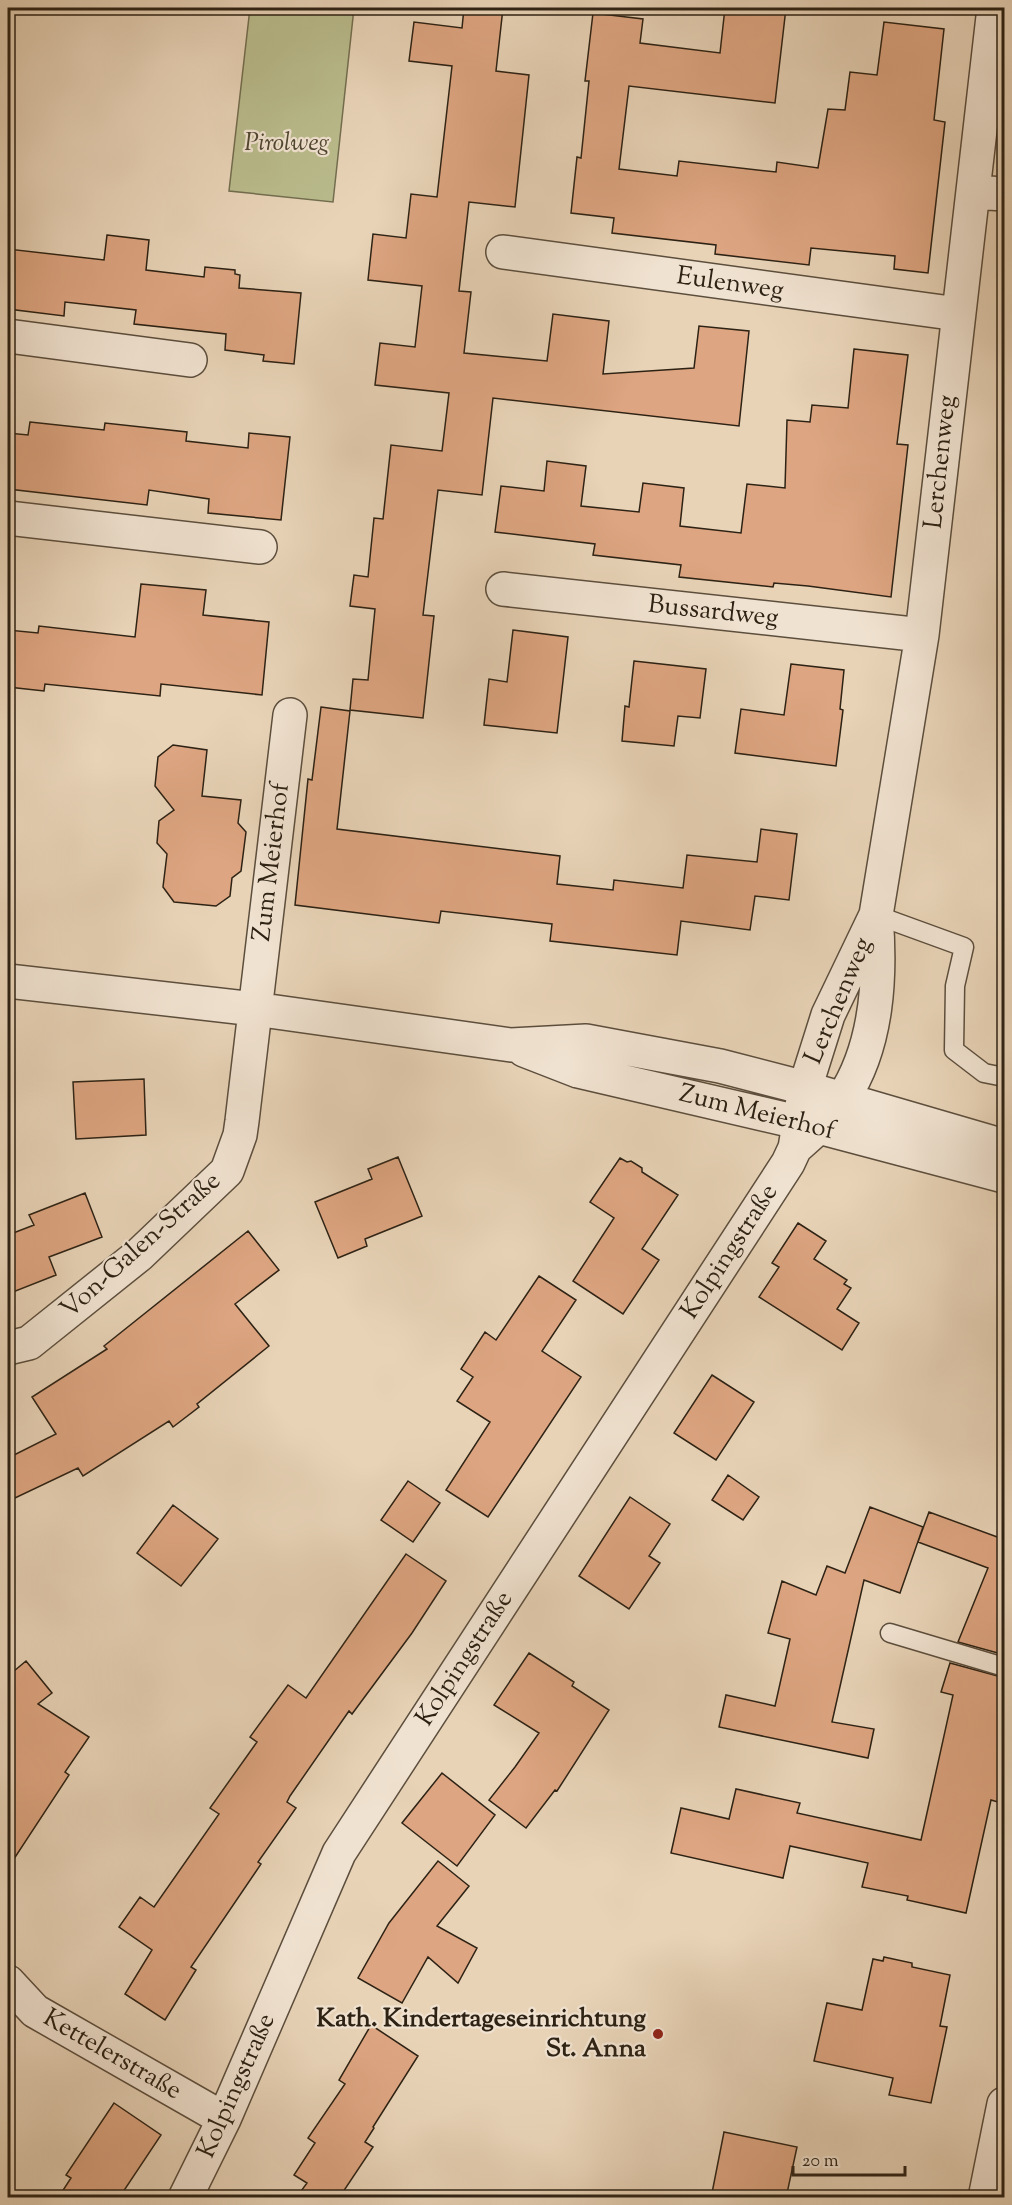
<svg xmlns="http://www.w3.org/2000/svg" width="1012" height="2205" font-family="'Sorts Mill Goudy',serif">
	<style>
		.green { fill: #b9bb8c; stroke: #736e50; stroke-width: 1.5 }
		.building { fill: #dda581; stroke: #2d2214; stroke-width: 1.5 }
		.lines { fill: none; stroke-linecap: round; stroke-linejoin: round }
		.lane-casing { stroke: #5c4e3d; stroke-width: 21 }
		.street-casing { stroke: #5c4e3d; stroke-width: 36 }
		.lane { stroke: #f0e2d0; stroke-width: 18 }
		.street { stroke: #f0e2d0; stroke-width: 33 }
		.poi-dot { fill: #8f2418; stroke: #f0e2d0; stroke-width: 2 }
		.labels { text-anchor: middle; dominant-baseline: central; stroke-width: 4.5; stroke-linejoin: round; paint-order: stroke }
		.park-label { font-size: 26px; font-style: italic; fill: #504832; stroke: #f0e2d0 }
		.street-label { font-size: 26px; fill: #2d2214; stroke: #f0e2d0 }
		.poi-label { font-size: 26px; font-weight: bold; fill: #2d2214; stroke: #f0e2d0; text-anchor: end }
	</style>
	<rect width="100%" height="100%" fill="#e8d3b7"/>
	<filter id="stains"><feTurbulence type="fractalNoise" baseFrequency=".00333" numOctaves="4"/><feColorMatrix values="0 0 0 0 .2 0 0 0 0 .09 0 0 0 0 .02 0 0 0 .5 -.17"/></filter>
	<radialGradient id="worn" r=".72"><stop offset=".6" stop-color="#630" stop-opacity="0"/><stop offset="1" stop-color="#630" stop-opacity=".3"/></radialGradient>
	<path class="green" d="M250,8H354L333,202L229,191Z"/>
	<path class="building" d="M464,8H503L496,71L529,75L515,207L469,202L459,291L471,292L464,353L547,361L553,314L609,321L603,374L694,368L699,326L749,331L739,426L493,398L482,495L438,490L423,615L434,616L423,718L350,710L353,679L368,680L375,609L350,606L354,575L368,577L374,518L383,519L391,445L442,451L449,393L375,385L380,343L415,347L422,286L368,280L373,234L406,238L411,194L437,197L452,66L409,61L414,22L462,28Z
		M725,8H786L775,103L629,86L619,169L677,176L679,161L776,172L777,162L818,168L828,109L845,110L850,72L877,75L884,22L944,29L934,120L945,122L928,273L894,269L895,256L811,248L809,265L715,254L716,245L612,233L614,218L571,213L577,157L581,158L589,81H585L593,13L643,19L640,43L720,53Z
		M107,235L149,240L146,270L204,277L205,267L235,270V274L240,275L239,288L301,293L294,364L263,361L264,355L225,350L226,334L134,324L136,310L65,302L64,316L8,309V249L104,260Z
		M854,349L908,355L897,444L908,445L891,597L808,586L774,583L773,587L679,577L681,565L593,555L595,544L495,532L501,486L544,491L547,461L586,466L581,506L639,512L643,483L684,488L680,526L741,533L747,484L785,488L787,420L810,422L812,405L848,408Z
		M30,422L104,430L105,423L187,432L186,441L248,448L249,433L290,437L281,520L208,513L209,499L149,490L147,505L8,489V433L28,435Z
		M141,584L206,590L203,615L269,622L262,695L161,684L160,696L45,684L44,691L8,687V630L38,633L39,626L135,637Z
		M513,630L568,637L557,733L484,725L489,679L507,682Z
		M634,661L706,669L700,718L678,716L674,746L622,741L625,706L629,707Z
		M791,664L844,670L840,709L843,710L836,766L735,753L741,709L784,715Z
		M321,707L350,711L337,829L560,856L557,884L613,890L614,880L683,888L687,855L757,862L761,829L797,834L789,900L755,896L750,930L681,921L677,955L550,941L552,924L441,911L439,923L295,905L308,779L312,780Z
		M173,745L207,750L202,796L241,800L238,823L246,832L241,871L232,878L230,896L216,906L174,902L163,887L167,854L157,843L159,821L174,810L155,786L158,757Z
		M144,1079L146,1135L76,1139L73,1082Z
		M398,1157L422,1216L365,1239L367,1246L338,1258L315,1202L372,1179L368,1169Z
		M620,1158L627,1162L631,1161L642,1168V1172L678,1195L642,1249L659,1260L623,1314L573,1281L614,1218L590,1202Z
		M85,1193L102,1237L49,1257L56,1275L8,1294V1235L34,1225L29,1215Z
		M798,1223L826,1241L814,1259L847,1280L844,1284L851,1288L837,1309L859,1323L842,1350L759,1297L779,1267L772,1263Z
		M248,1231L279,1270L235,1304L269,1346L197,1404L199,1407L173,1427L169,1421L83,1476L78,1468L15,1498L8,1481V1458L56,1434L32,1397L107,1349L104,1346Z
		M539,1276L576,1300L542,1351L581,1377L488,1517L446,1490L490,1422L457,1401L473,1377L461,1369L485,1332L496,1340Z
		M712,1375L754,1402L716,1460L674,1433Z
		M728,1475L759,1497L743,1520L712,1500Z
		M408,1481L440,1503L413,1542L381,1520Z
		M630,1497L670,1524L649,1556L660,1563L629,1609L579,1576Z
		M173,1505L218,1539L181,1586L137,1553Z
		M870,1507L923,1527L900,1593L864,1580L832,1722L874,1729L868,1758L719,1727L726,1695L775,1706L790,1639L768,1633L782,1581L816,1595L827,1566L845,1573Z
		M929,1512L1000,1538L1003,1530H1005V1655L958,1642L988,1568L918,1542Z
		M406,1554L446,1581L412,1633L352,1714L349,1711L290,1796L287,1802L296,1808L258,1862L261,1864L191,1967L196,1970L165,2020L125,1994L152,1950L119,1927L140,1897L154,1907L219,1814L210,1808L257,1742L250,1737L288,1685L306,1698Z
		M529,1653L574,1682L572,1686L609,1710L557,1791L555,1790L526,1828L489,1800L515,1767L539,1733L494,1705Z
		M26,1661L52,1693L38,1704L89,1737L65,1772L69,1775L8,1868V1676Z
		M950,1663L1005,1678V1804L991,1800L966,1913L907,1900L908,1896L862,1887L868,1863L790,1846L783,1878L671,1853L681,1808L729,1819L736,1789L800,1803L797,1813L921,1840L953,1695L941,1692Z
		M442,1773L495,1815L457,1866L402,1823Z
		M438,1861L469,1886L437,1926L477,1948L458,1983L428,1957L402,2003L358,1978L389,1923Z
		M884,1957L912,1963V1967L950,1975L940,2026L947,2027L931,2103L889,2095L893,2078L814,2061L827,2003L862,2010L873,1959L883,1961Z
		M371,2025L418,2056L373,2127L374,2128L365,2142L373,2147L339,2198H296L307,2183L294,2175L315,2143L308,2138L345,2084L339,2080Z
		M114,2103L161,2135L119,2198H58L71,2178L66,2175Z
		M724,2132L797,2147L786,2198H711Z"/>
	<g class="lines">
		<defs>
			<path id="lane" d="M876,915L964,947L955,986L954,1050L984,1073L1004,1077
				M890,1633L1004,1667"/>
			<path id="street" d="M973,192L1004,194
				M503,252L958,314
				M8,336L190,360
				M8,518L260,547
				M503,589L922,635
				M8,981L255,1009L511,1045L586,1041L720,1066L805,1088L1004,1146
				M524,1050L578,1071L819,1127L1004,1176
				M795,1148C812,1133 831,1117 843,1098C878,1045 881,976 876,915L922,635L994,8
				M8,1348L29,1343L139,1255L227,1171L240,1135L242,1121L290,715
				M8,1982L35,2011L224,2119
				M185,2198L224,2119L339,1853L788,1163L795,1148L805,1088L828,1015L876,915
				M985,2198L1004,2104"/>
		</defs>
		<use href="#lane" class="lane-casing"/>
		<use href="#street" class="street-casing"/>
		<use href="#lane" class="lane"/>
		<use href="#street" class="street"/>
	</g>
	<circle class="poi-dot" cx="658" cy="2034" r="6"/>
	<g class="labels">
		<g class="park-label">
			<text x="287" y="143">Pirolweg</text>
		</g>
		<g class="street-label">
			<text transform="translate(730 284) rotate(8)">Eulenweg</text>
			<text transform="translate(941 462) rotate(-84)">Lerchenweg</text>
			<text transform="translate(713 612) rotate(6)">Bussardweg</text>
			<text transform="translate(272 862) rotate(-83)">Zum Meierhof</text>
			<text transform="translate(839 1001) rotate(-67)">Lerchenweg</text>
			<text transform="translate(757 1113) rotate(14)">Zum Meierhof</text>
			<text transform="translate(141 1246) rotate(-42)">Von-Galen-Straße</text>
			<text transform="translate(730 1252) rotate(-57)">Kolpingstraße</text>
			<text transform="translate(465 1659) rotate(-57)">Kolpingstraße</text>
			<text transform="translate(112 2055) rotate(30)">Kettelerstraße</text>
			<text transform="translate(237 2086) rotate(-66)">Kolpingstraße</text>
		</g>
		<g class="poi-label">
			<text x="646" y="2019">Kath. Kindertageseinrichtung<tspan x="646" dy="30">St. Anna</tspan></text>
		</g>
	</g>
	<rect width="1012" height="2205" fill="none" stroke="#e8d3b7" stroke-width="30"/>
	<rect x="9" y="9" width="994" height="2187" fill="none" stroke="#2d2214" stroke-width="3"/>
	<rect x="15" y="15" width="982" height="2175" fill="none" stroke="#2d2214" stroke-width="1.5"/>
	<path d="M793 2166v9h112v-9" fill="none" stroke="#2d2214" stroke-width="3"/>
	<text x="802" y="2166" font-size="18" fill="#2d2214" stroke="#f0e2d0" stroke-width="4.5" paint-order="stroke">20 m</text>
	<rect width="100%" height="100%" filter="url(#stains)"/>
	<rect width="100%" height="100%" fill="url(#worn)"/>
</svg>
